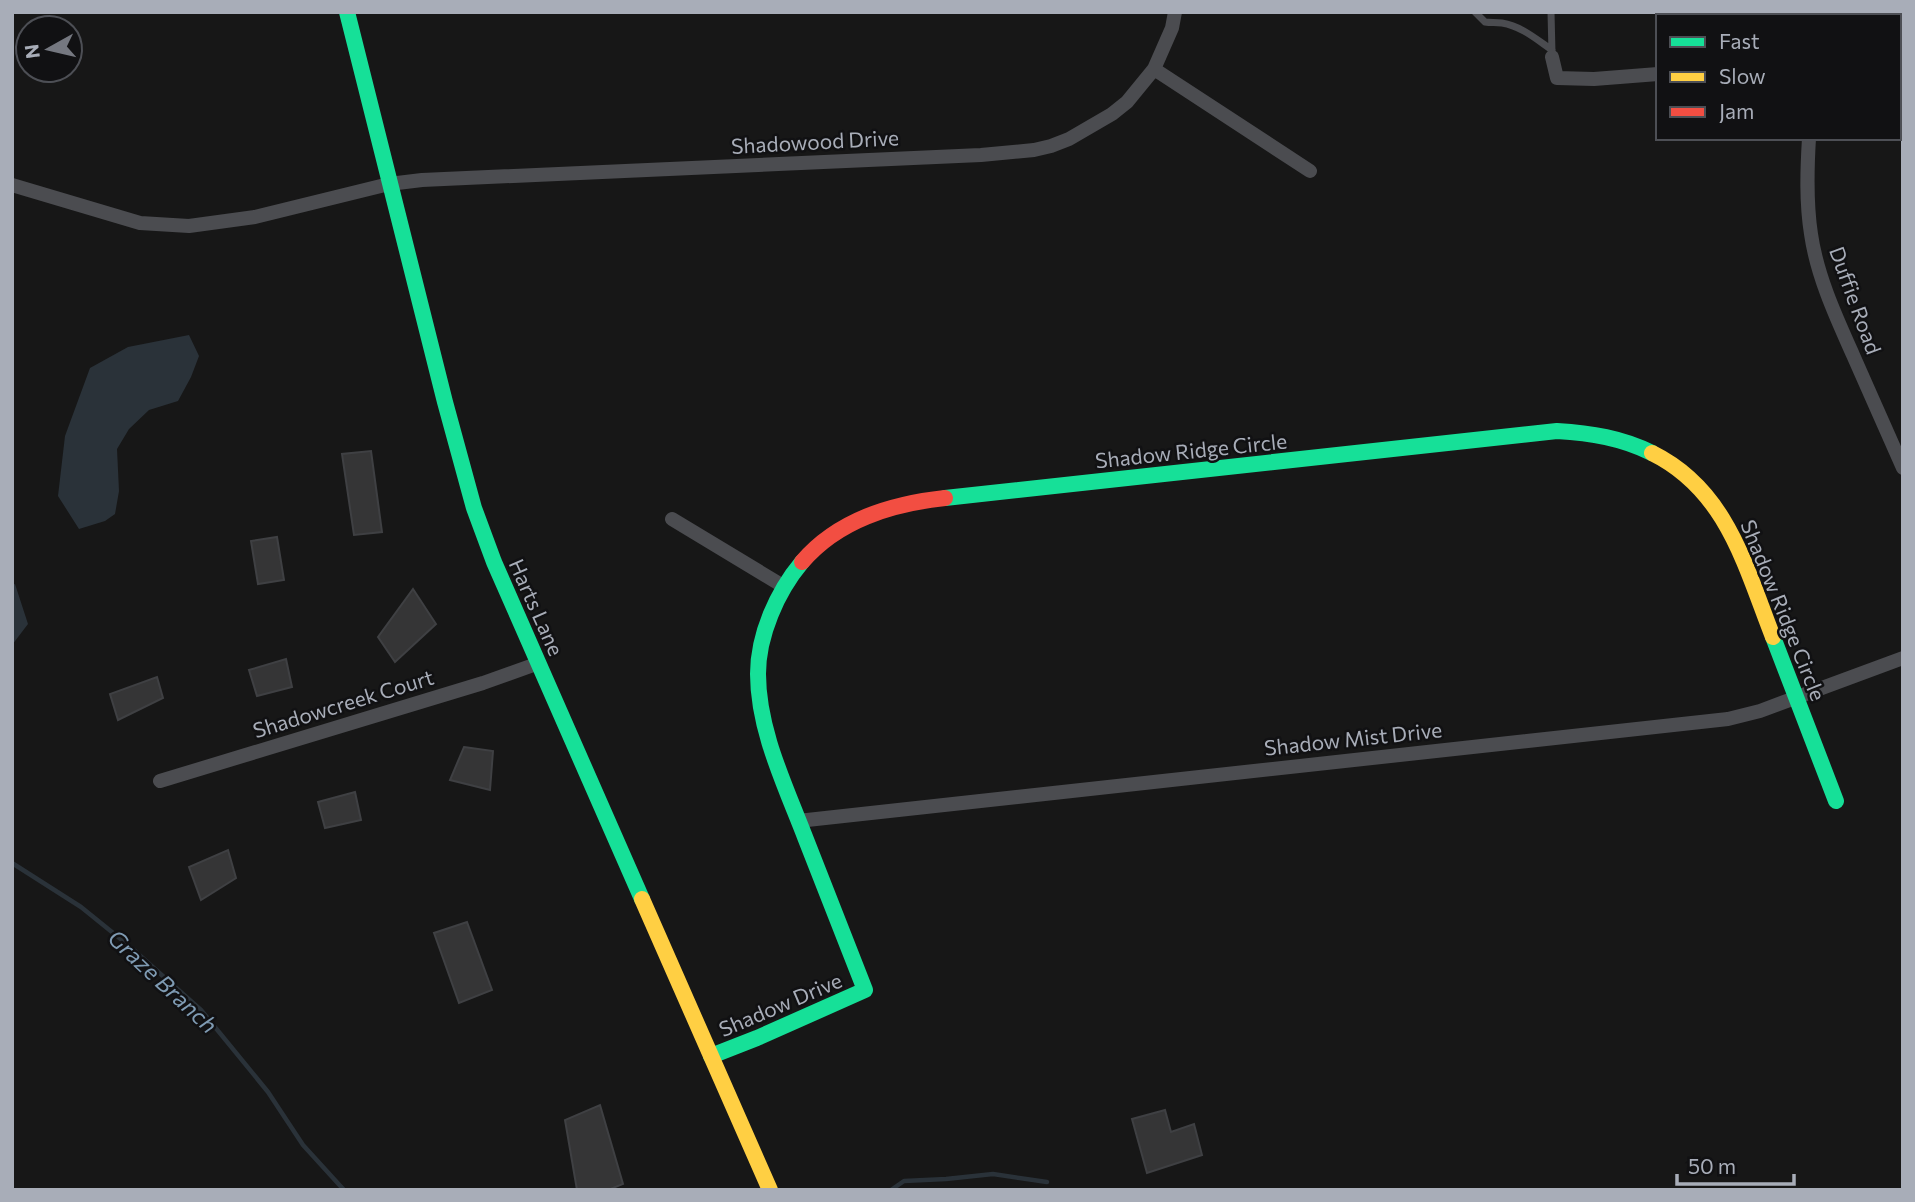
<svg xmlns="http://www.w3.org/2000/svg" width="1915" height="1202" font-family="Commissioner,sans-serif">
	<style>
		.water { fill: #2a3239 }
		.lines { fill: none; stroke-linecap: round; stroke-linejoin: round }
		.stream { stroke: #2a3239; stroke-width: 4.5 }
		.building { fill: #353536; stroke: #3f4043; stroke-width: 2 }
		.lane { stroke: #4b4c50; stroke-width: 7 }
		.street { stroke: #4b4c50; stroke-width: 14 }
		.fast { stroke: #16e098; stroke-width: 16 }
		.slow { stroke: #ffcf43; stroke-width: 16 }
		.jam { stroke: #f24e42; stroke-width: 16 }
		.labels { text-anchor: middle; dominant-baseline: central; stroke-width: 5; stroke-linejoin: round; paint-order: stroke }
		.street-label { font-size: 21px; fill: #a8adb8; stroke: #111113 }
		.water-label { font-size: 23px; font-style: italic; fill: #7f9bb3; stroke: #111113 }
	</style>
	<rect width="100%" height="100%" fill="#171717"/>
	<path class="water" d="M189,335L199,356L191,377L178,401L149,410L129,429L117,449L119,491L115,514L105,521L79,529L58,496L65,436L90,368L128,347Z
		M15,584L28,624L12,645V585Z"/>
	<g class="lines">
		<path class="stream" d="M12,863L81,907L128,945L201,1010L268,1092L303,1145L344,1190
			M891,1190L904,1181L946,1179L993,1174L1047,1182"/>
	</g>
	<path class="building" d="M371,451L382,532L354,535L342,454Z
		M277,537L284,580L258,584L251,541Z
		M413,589L436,624L395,662L378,637Z
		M286,659L292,687L257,696L249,670Z
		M157,677L163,698L118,720L110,694Z
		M464,747L493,751L490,790L450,780Z
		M355,792L361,820L325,828L318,802Z
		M228,850L236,878L201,900L189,867Z
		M467,922L492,990L459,1003L434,933Z
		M600,1105L623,1184L608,1190H577L565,1120Z
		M1165,1110L1171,1132L1194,1124L1202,1155L1147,1173L1132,1119Z"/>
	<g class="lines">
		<path class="lane" d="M1475,12L1485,22C1491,23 1496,22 1502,23C1521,26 1536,39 1552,50
			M1551,12L1552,53"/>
		<path class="street" d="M1826,16V12
			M1552,57L1557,78L1594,79L1658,74
			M1154,69L1310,171
			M1809,138C1807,171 1806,202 1811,234C1817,276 1836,317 1853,355C1870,393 1886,430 1903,468
			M12,185L140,223L189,226L255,217L389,184L422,180L981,155L1034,150L1051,146L1069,139L1112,114L1127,102L1154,69L1172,28L1175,12
			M672,519L783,586
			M160,781L483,683L539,663
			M798,821L1728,719L1760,711L1903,658"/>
		<path class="fast" d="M347,12L445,402L474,508L494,562L642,899
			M945,498L1557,431C1591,433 1622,438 1652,453
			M1773,637L1836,801
			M711,1056L757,1038L865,990C845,939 825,888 805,837C785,785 758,730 758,674C758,635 777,592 802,562"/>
		<path class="slow" d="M1652,453C1727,490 1745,566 1773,637
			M642,899L770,1190"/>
		<path class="jam" d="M802,562C838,520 891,504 945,498"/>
	</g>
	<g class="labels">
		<g class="street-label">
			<text transform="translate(815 141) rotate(-3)">Shadowood Drive</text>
			<text transform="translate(1856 300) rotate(70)">Duffie Road</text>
			<text transform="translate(1191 450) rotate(-6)">Shadow Ridge Circle</text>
			<text transform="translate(537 607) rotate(66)">Harts Lane</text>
			<text transform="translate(1784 610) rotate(68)">Shadow Ridge Circle</text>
			<text transform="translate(343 703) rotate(-17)">Shadowcreek Court</text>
			<text transform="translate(1353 738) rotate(-6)">Shadow Mist Drive</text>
			<text transform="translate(780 1004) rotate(-23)">Shadow Drive</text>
		</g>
		<g class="water-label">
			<text transform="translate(163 981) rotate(43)">Graze Branch</text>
		</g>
	</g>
	<rect width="1915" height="1202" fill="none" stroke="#a8adb8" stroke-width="28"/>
	<rect x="1656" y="14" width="245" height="126" fill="#111113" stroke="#4d4f55" stroke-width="2"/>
	<rect x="1670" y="37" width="35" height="10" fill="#16e098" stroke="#4d4f55" stroke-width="2"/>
	<text x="1719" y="49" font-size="21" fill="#a8adb8">Fast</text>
	<rect x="1670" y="72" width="35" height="10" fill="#ffcf43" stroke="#4d4f55" stroke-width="2"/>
	<text x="1719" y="84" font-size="21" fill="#a8adb8">Slow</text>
	<rect x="1670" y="107" width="35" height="10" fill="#f24e42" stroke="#4d4f55" stroke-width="2"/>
	<text x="1719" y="119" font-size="21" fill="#a8adb8">Jam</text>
	<g transform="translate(49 49) rotate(262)"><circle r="33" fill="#111113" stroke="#4d4f55" stroke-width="2"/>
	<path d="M0-5L12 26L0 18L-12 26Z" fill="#757880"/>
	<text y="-10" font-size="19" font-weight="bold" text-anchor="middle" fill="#a8adb8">N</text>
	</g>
	<path d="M1677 1174v10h117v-10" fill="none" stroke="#a8adb8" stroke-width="3.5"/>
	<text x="1688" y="1174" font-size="21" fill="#a8adb8" stroke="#111113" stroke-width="5" paint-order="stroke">50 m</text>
</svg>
